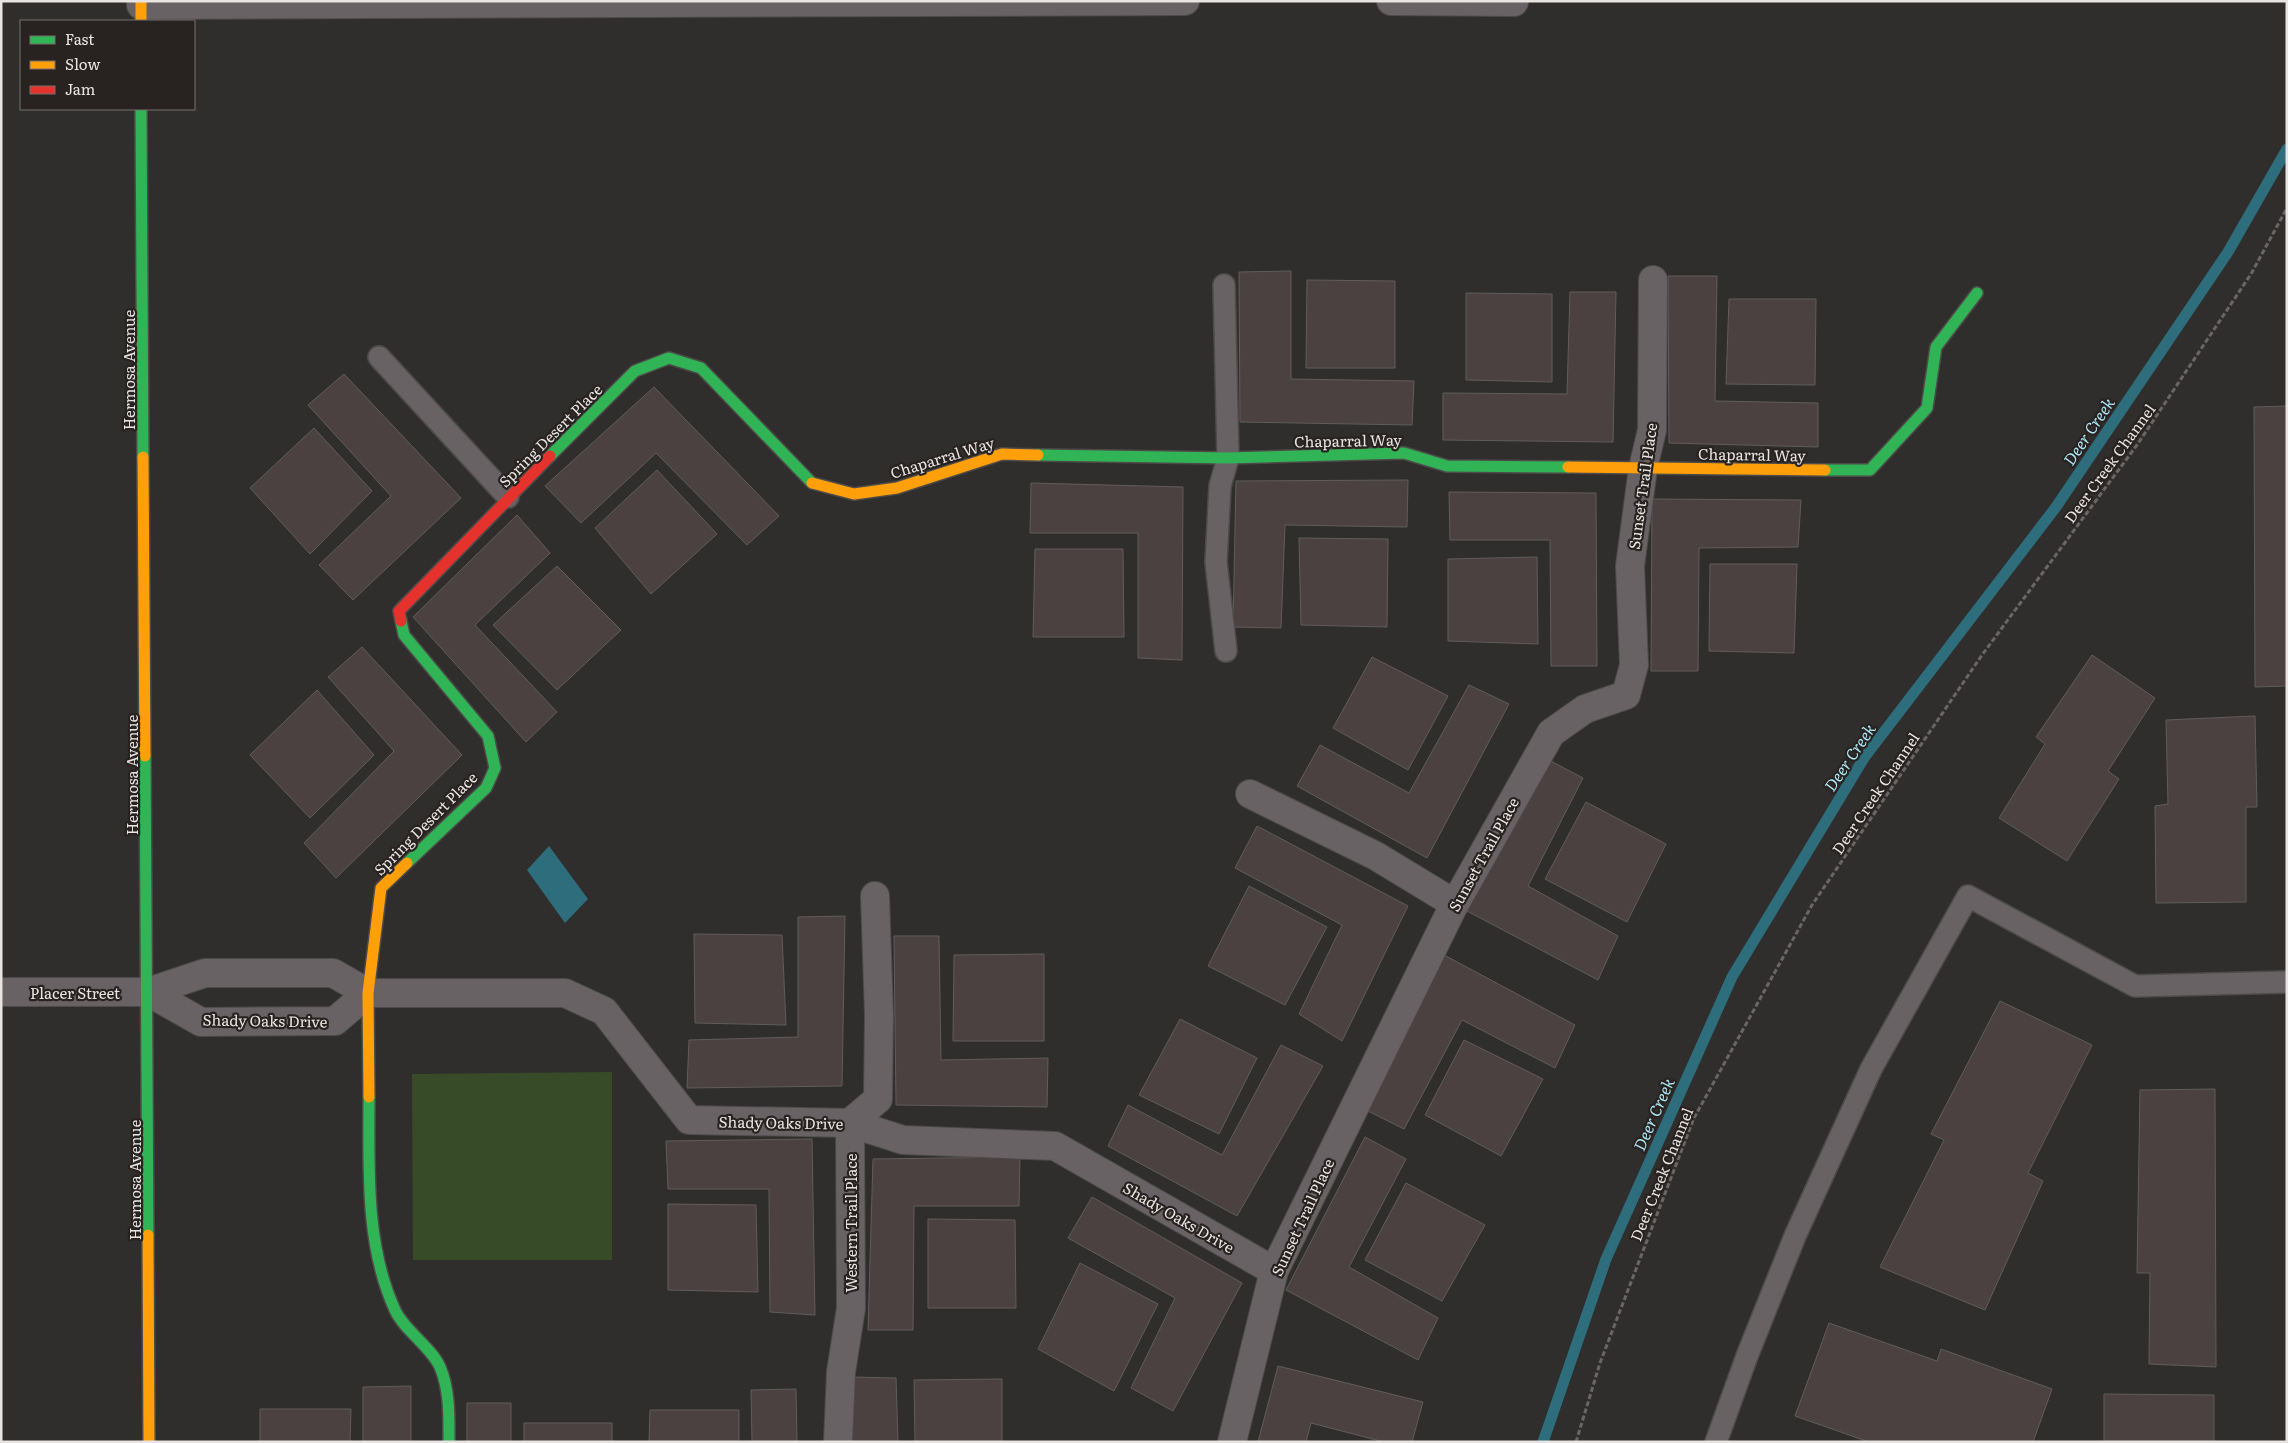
<svg xmlns="http://www.w3.org/2000/svg" width="2288" height="1443" font-family="Literata,serif">
	<style>
		.green { fill: #374b29 }
		.water { fill: #2d6d7c }
		.lines { fill: none; stroke-linecap: round; stroke-linejoin: round }
		.stream { stroke: #2d6d7c; stroke-width: 11 }
		.building { fill: #4b4140; stroke: #605d5c }
		.lane-casing { stroke: #4d4b4a; stroke-width: 24 }
		.street-casing { stroke: #4d4b4a; stroke-width: 30 }
		.fast-casing { stroke: #4d4b4a; stroke-width: 14 }
		.slow-casing { stroke: #4d4b4a; stroke-width: 14 }
		.jam-casing { stroke: #4d4b4a; stroke-width: 14 }
		.path { stroke: #6a6567; stroke-width: 3; stroke-dasharray: 5 2.5; stroke-linecap: butt }
		.lane { stroke: #696265; stroke-width: 21 }
		.street { stroke: #696265; stroke-width: 28 }
		.fast { stroke: #30b455; stroke-width: 11 }
		.slow { stroke: #ff9f0a; stroke-width: 11 }
		.jam { stroke: #e5322d; stroke-width: 11 }
		.labels { text-anchor: middle; dominant-baseline: central; stroke-width: 4.5; stroke-linejoin: round; paint-order: stroke }
		.street-label { font-size: 15px; fill: #e8e4e2; stroke: #282320 }
		.water-label { font-size: 16px; font-style: italic; fill: #ade7f7; stroke: #282320 }
	</style>
	<rect width="100%" height="100%" fill="#302e2c"/>
	<path class="green" d="M612,1072V1260H413L412,1074Z"/>
	<path class="water" d="M549,846L588,899L565,923L527,870Z"/>
	<g class="lines">
		<path class="stream" d="M1543,1442L1606,1259L1732,977L1864,758L2056,507L2228,252L2287,149"/>
	</g>
	<path class="building" d="M1291,271V379L1414,381L1412,425L1240,422L1239,272Z
		M1668,276H1717L1715,401L1818,403V447L1669,443Z
		M1307,280L1395,281V368H1306Z
		M1570,292H1616L1613,442L1443,440V393L1567,394Z
		M1466,293L1552,294V382L1466,380Z
		M1729,299H1816L1815,385L1726,384Z
		M344,374L461,498L353,600L319,565L391,496L308,405Z
		M654,387L779,516L747,545L656,453L581,523L545,486Z
		M2287,406V686L2255,687L2254,407Z
		M314,428L372,491L310,554L250,488Z
		M657,470L717,534L651,594L595,528Z
		M1408,480L1407,527L1285,525L1281,628L1233,627L1236,481Z
		M1031,483L1183,487L1182,660L1138,658V533H1030Z
		M1449,492L1596,493L1597,666H1551L1550,540H1450Z
		M1652,499L1801,500L1798,547L1699,548L1698,671H1651Z
		M517,515L550,553L475,625L557,712L526,742L413,617Z
		M1299,538L1388,539L1387,627L1301,625Z
		M1035,549H1123L1124,637H1033Z
		M1537,557L1538,644L1448,641V559Z
		M1710,564H1797L1794,653L1709,651Z
		M557,566L621,630L557,690L493,625Z
		M362,647L462,755L336,878L304,843L394,751L328,677Z
		M2092,655L2155,698L2108,771L2119,779L2067,861L1999,818L2045,744L2036,737Z
		M1372,657L1448,696L1408,770L1333,728Z
		M1469,685L1509,704L1427,858L1297,786L1320,745L1409,793Z
		M317,690L374,755L310,818L250,755Z
		M2255,716L2257,807H2246V902L2156,903L2155,806L2168,804L2166,720Z
		M1545,758L1583,778L1528,886L1618,936L1598,980L1465,910Z
		M1586,802L1666,844L1627,922L1545,879Z
		M1257,826L1408,906L1342,1041L1299,1014L1342,925L1235,868Z
		M1249,886L1327,927L1285,1005L1208,966Z
		M845,916L842,1086L687,1088L689,1040L798,1037V917Z
		M694,934L782,935L786,1025L695,1023Z
		M894,936H939L941,1060L1048,1058L1047,1107L896,1105Z
		M1044,954V1041H953L954,955Z
		M1444,955L1575,1025L1555,1068L1462,1020L1404,1129L1362,1108Z
		M2000,1001L2092,1045L2028,1173L2043,1181L1985,1310L1880,1267L1944,1140L1931,1134Z
		M1180,1019L1257,1058L1219,1134L1139,1095Z
		M1464,1040L1543,1079L1501,1156L1425,1115Z
		M1281,1045L1323,1066L1237,1216L1108,1146L1128,1105L1222,1155Z
		M2215,1089L2216,1367L2149,1364L2150,1273H2137L2140,1090Z
		M1365,1137L1406,1159L1349,1267L1438,1318L1418,1360L1286,1290Z
		M812,1139L815,1315L770,1312L769,1189H668L666,1141Z
		M1020,1157L1019,1206H914L913,1330H868L873,1159Z
		M1406,1183L1485,1225L1442,1301L1365,1260Z
		M1092,1197L1242,1283L1173,1411L1131,1388L1175,1298L1068,1238Z
		M668,1204L756,1205L758,1292L668,1290Z
		M928,1219L1015,1220L1016,1308H928Z
		M1080,1263L1158,1304L1114,1391L1038,1349Z
		M1829,1323L1937,1361L1941,1349L2052,1389L2033,1442H1869L1795,1416Z
		M1278,1366L1423,1402L1412,1442H1384L1311,1423L1306,1442H1258Z
		M852,1377L896,1378L898,1442H852Z
		M1002,1379V1442H915L914,1380Z
		M411,1386V1442H363V1387Z
		M796,1389L797,1442H752L751,1390Z
		M2104,1394L2214,1395V1442H2104Z
		M467,1403H511V1442H467Z
		M260,1409H351L350,1442H260Z
		M650,1410H739V1442H649Z
		M524,1423H612V1442H524Z"/>
	<g class="lines">
		<defs>
			<path id="lane" d="M1224,285L1228,458L1220,486L1216,562L1226,651
				M379,357L508,497
				M1716,1442L1747,1356L1795,1236L1871,1069L1968,896L2135,986L2287,982"/>
			<path id="street" d="M1391,1L1514,2
				M141,5L1185,1
				M1250,794L1376,856L1455,904
				M1,992H148L205,973H333L368,993H565L604,1011L689,1120L850,1123L903,1140L1055,1146L1274,1271
				M148,992L201,1022L335,1021L368,993
				M838,1442L841,1372L851,1308L850,1123L878,1099L879,1015L875,896
				M1232,1442L1274,1271L1452,909L1551,733L1585,709L1626,695L1634,665L1630,566L1643,468L1652,430L1653,280"/>
			<path id="fast" d="M141,109L143,457
				M1038,455L1228,458L1404,453L1447,466L1568,467
				M550,456L635,371L669,358L701,368L812,483
				M1825,470H1870L1927,408L1936,347L1977,293
				M401,621L404,635L488,736L495,768L486,788L407,863
				M145,756L148,1235
				M369,1097C369,1168 365,1245 395,1310C404,1330 432,1348 440,1367C450,1390 449,1418 449,1442"/>
			<path id="slow" d="M141,1V21
				M143,457L145,756
				M1568,467L1825,470
				M812,483L854,494L897,488L1002,454L1038,455
				M369,1097L368,993L381,888L407,863
				M148,1235L149,1442"/>
			<path id="jam" d="M401,621L399,611L550,456"/>
		</defs>
		<use href="#lane" class="lane-casing"/>
		<use href="#street" class="street-casing"/>
		<use href="#fast" class="fast-casing"/>
		<use href="#slow" class="slow-casing"/>
		<use href="#jam" class="jam-casing"/>
		<path class="path" d="M1576,1442L1600,1363L1694,1118L1812,905L1982,655L2137,445L2251,274L2287,208"/>
		<use href="#lane" class="lane"/>
		<use href="#street" class="street"/>
		<use href="#fast" class="fast"/>
		<use href="#slow" class="slow"/>
		<use href="#jam" class="jam"/>
	</g>
	<g class="labels">
		<g class="street-label">
			<text transform="translate(128 370) rotate(-90)">Hermosa Avenue</text>
			<text transform="translate(550 435) rotate(-45)">Spring Desert Place</text>
			<text transform="translate(1348 440) rotate(-1)">Chaparral Way</text>
			<text transform="translate(1752 454) rotate(1)">Chaparral Way</text>
			<text transform="translate(942 457) rotate(-17)">Chaparral Way</text>
			<text transform="translate(2109 463) rotate(-54)">Deer Creek Channel</text>
			<text transform="translate(1642 486) rotate(-82)">Sunset Trail Place</text>
			<text transform="translate(131 775) rotate(-90)">Hermosa Avenue</text>
			<text transform="translate(1875 793) rotate(-56)">Deer Creek Channel</text>
			<text transform="translate(425 823) rotate(-45)">Spring Desert Place</text>
			<text transform="translate(1483 854) rotate(-61)">Sunset Trail Place</text>
			<text x="75" y="992">Placer Street</text>
			<text transform="translate(265 1020) rotate(1)">Shady Oaks Drive</text>
			<text transform="translate(781 1122) rotate(1)">Shady Oaks Drive</text>
			<text transform="translate(1661 1174) rotate(-68)">Deer Creek Channel</text>
			<text transform="translate(134 1180) rotate(-90)">Hermosa Avenue</text>
			<text transform="translate(1179 1217) rotate(30)">Shady Oaks Drive</text>
			<text transform="translate(1302 1217) rotate(-65)">Sunset Trail Place</text>
			<text transform="translate(850 1223) rotate(-90)">Western Trail Place</text>
		</g>
		<g class="water-label">
			<text transform="translate(2088 431) rotate(-56)">Deer Creek</text>
			<text transform="translate(1849 757) rotate(-56)">Deer Creek</text>
			<text transform="translate(1653 1114) rotate(-66)">Deer Creek</text>
		</g>
	</g>
	<rect width="2288" height="1443" fill="none" stroke="#e8e4e2" stroke-width="5"/>
	<rect x="20" y="20" width="175" height="90" fill="#282320" stroke="#75706e"/>
	<rect x="30" y="36" width="25" height="8" fill="#30b455" stroke="#75706e"/>
	<text x="65" y="45" font-size="15" fill="#e8e4e2">Fast</text>
	<rect x="30" y="61" width="25" height="8" fill="#ff9f0a" stroke="#75706e"/>
	<text x="65" y="70" font-size="15" fill="#e8e4e2">Slow</text>
	<rect x="30" y="86" width="25" height="8" fill="#e5322d" stroke="#75706e"/>
	<text x="65" y="95" font-size="15" fill="#e8e4e2">Jam</text>
</svg>
